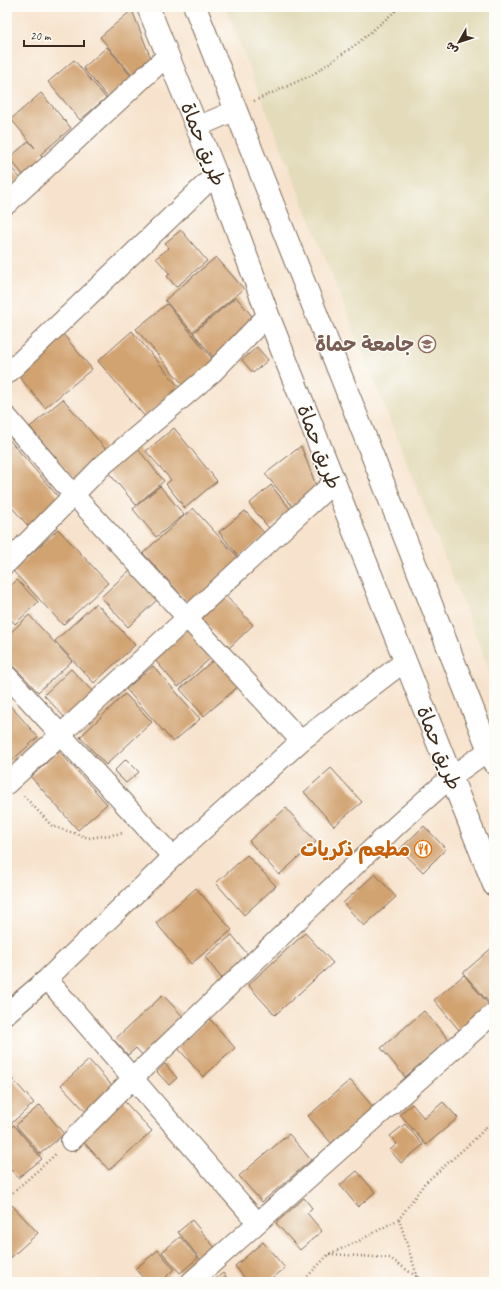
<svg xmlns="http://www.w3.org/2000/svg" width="501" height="1289" font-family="Caveat,'Playpen Sans Arabic',sans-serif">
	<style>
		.built { fill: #e3dbba }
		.building { fill: #d1a371 }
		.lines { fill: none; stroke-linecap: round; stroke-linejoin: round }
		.minor-casing { stroke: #7d6b5b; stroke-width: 22 }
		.major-casing { stroke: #7d6b5b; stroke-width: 24 }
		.path { stroke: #7d6b5b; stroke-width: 2.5; stroke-dasharray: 1 3; stroke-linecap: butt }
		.minor { stroke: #fff; stroke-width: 20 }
		.major { stroke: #fff; stroke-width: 22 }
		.labels { text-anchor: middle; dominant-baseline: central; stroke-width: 3; stroke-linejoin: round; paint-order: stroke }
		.street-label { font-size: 20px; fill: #3b2a1e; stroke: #fdfcf7 }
		.education-label { font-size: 20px; font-weight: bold; fill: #785e54; stroke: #fdfcf7; text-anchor: end }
		.food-label { font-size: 20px; font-weight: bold; fill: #c56008; stroke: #fdfcf7; text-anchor: end }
	</style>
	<rect width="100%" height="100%" fill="#fdfcf7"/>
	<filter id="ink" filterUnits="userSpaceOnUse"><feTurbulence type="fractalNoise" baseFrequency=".025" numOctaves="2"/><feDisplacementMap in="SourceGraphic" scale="8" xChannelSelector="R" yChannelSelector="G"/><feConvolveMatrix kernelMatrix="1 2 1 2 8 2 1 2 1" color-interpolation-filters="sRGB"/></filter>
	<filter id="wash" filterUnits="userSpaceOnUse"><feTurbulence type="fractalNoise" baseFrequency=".012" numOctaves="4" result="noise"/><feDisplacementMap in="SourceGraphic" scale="16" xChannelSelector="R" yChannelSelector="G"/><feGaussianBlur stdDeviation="0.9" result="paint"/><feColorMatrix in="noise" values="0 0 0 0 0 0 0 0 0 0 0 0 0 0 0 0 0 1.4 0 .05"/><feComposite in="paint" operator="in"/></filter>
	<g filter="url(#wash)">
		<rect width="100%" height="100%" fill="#f7e3cd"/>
		<path class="built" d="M225,7H494V681Z"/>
		<g id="blocks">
			<path class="building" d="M132,10L153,64L136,80L100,37Z
				M107,47L135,81L111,101L83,68Z
				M74,60L106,98L80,120L48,82Z
				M41,93L71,128L40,155L45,160L25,177L9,158L29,141L35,148L11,119Z
				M7,163L21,179L7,192Z
				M181,230L207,261L176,287L167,276L170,274L156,258L169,248L165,243Z
				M216,257L244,289L192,332L165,300Z
				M236,297L257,322L214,358L193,333Z
				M167,304L215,362L185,387L136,329Z
				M132,331L180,388L145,417L98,361Z
				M63,334L92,369L45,408L16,373Z
				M257,347L268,360L253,373L242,360Z
				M63,399L109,453L76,482L30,427Z
				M174,428L217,481L185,508L166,484L171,480L146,451Z
				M7,437L61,500L30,528L7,502Z
				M301,446L317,488L294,508L265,474Z
				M137,448L164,481L136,505L108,472Z
				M271,485L291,510L269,528L249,504Z
				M160,486L184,515L156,537L133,509Z
				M193,508L242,562L192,607L143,553Z
				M245,511L266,535L239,557L219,532Z
				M58,529L108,583L63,625L13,571Z
				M131,569L158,599L128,627L101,597Z
				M17,580L38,602L15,624L7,615V589Z
				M223,593L253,625L229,648L199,615Z
				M96,603L135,645L94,683L55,641Z
				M29,615L72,661L38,692L7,659V636Z
				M189,628L213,656L178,687L154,659Z
				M217,657L241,684L204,716L180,689Z
				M153,666L200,719L173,742L126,689Z
				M71,669L95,694L67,720L44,695Z
				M125,694L152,722L106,765L80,737Z
				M7,702L38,737L7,765Z
				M59,751L107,804L78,830L31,777Z
				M126,759L139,772L126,783L114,771Z
				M331,768L362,802L334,826L304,792Z
				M286,808L316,842L279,875L249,841Z
				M424,826L446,849L423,872L400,849Z
				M247,855L276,886L244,915L216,883Z
				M375,874L396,897L364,926L343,903Z
				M196,888L232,930L191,964L156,923Z
				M305,933L333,963L275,1015L248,985Z
				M232,935L253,961L226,984L205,957Z
				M494,946V1002L491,1005L463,973Z
				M464,975L489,1005L459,1030L434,1000Z
				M163,995L187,1021L145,1058L136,1048L128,1055L114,1040Z
				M424,1011L449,1040L405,1077L381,1048Z
				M209,1018L235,1048L203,1077L177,1047Z
				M89,1060L115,1089L88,1114L61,1085Z
				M165,1064L177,1078L169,1085L157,1072Z
				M7,1073L34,1103L7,1127Z
				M350,1080L374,1108L332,1144L308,1116Z
				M124,1101L152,1131L109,1170L81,1139Z
				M443,1102L458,1118L426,1145L400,1114L412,1104L424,1118Z
				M40,1105L64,1134L40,1154L16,1125Z
				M405,1124L423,1145L401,1163L390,1150L397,1144L390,1136Z
				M14,1125L42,1159L18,1178L7,1165V1131Z
				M289,1134L311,1160L262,1202L239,1176Z
				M357,1171L375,1192L358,1207L340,1185Z
				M304,1198L312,1208L307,1213L322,1231L300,1250L276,1223Z
				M12,1205L38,1233L7,1261V1210Z
				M192,1220L216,1249L202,1261L178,1232Z
				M180,1237L198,1258L180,1273L162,1252Z
				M263,1242L285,1268L268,1282H248L235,1266Z
				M158,1250L174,1269L166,1277L170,1282H147L135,1269Z
				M223,1273L230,1282H212Z"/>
		</g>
	</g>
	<g filter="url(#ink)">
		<use href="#blocks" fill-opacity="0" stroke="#7d6b5b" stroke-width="1"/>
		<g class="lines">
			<defs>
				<path id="minor" d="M197,127L236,110
					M7,204L167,56
					M7,374L216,174
					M7,417L73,494L301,741
					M7,563L102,466L213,372L268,315
					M7,676L173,857
					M7,784L333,483
					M47,979L257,1222
					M7,1013L47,979L173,857L301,741L405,661
					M71,1141L133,1078L398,824L451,777L489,750
					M191,1282L494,1013"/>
				<path id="major" d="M148,7L216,174L268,315L494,885
					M195,7L494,763"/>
			</defs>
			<use href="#minor" class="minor-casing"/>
			<use href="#major" class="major-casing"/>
			<path class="path" d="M254,101L312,75L358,43L400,7
				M24,796L52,826L89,838L124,833
				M7,1198L57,1153
				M399,1219L419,1282
				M329,1254L390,1258L417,1277
				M302,1282L329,1254L359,1241L399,1219L424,1184L474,1140L494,1119"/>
			<use href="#minor" class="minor"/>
			<use href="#major" class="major"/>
		</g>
	</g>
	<defs>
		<symbol id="university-ring" viewBox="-11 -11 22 22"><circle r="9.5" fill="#fdfcf7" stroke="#8d6e63" stroke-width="1.5"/><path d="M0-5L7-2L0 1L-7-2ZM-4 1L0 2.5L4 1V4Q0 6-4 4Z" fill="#8d6e63"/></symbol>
		<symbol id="restaurant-ring" viewBox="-11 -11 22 22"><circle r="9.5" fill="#fdfcf7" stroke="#e8710a" stroke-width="1.5"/><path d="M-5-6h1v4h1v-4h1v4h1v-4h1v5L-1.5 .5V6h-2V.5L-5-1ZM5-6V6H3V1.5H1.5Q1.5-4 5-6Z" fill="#e8710a"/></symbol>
	</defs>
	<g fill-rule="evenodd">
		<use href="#university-ring" x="417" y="334" width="20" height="20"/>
		<use href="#restaurant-ring" x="413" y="839" width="20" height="20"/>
	</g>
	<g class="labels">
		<g class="street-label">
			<text transform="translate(203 144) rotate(68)">طريق حماة</text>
			<text transform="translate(319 447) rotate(69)">طريق حماة</text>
			<text transform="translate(439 748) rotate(68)">طريق حماة</text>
		</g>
		<g class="education-label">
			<text x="414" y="344">جامعة حماة</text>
		</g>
		<g class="food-label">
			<text x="410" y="849">مطعم ذكريات</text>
		</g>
	</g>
	<rect width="501" height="1289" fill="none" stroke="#fdfcf7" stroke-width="24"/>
	<g transform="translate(459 42) rotate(231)" stroke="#fdfcf7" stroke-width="3" paint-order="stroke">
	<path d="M0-3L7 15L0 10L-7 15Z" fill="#3b2a1e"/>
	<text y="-6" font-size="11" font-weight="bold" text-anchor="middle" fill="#3b2a1e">ش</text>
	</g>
	<path d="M24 40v6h60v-6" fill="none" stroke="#3b2a1e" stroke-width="2"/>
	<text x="30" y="40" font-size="12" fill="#3b2a1e" stroke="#fdfcf7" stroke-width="3" paint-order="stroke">20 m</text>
</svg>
